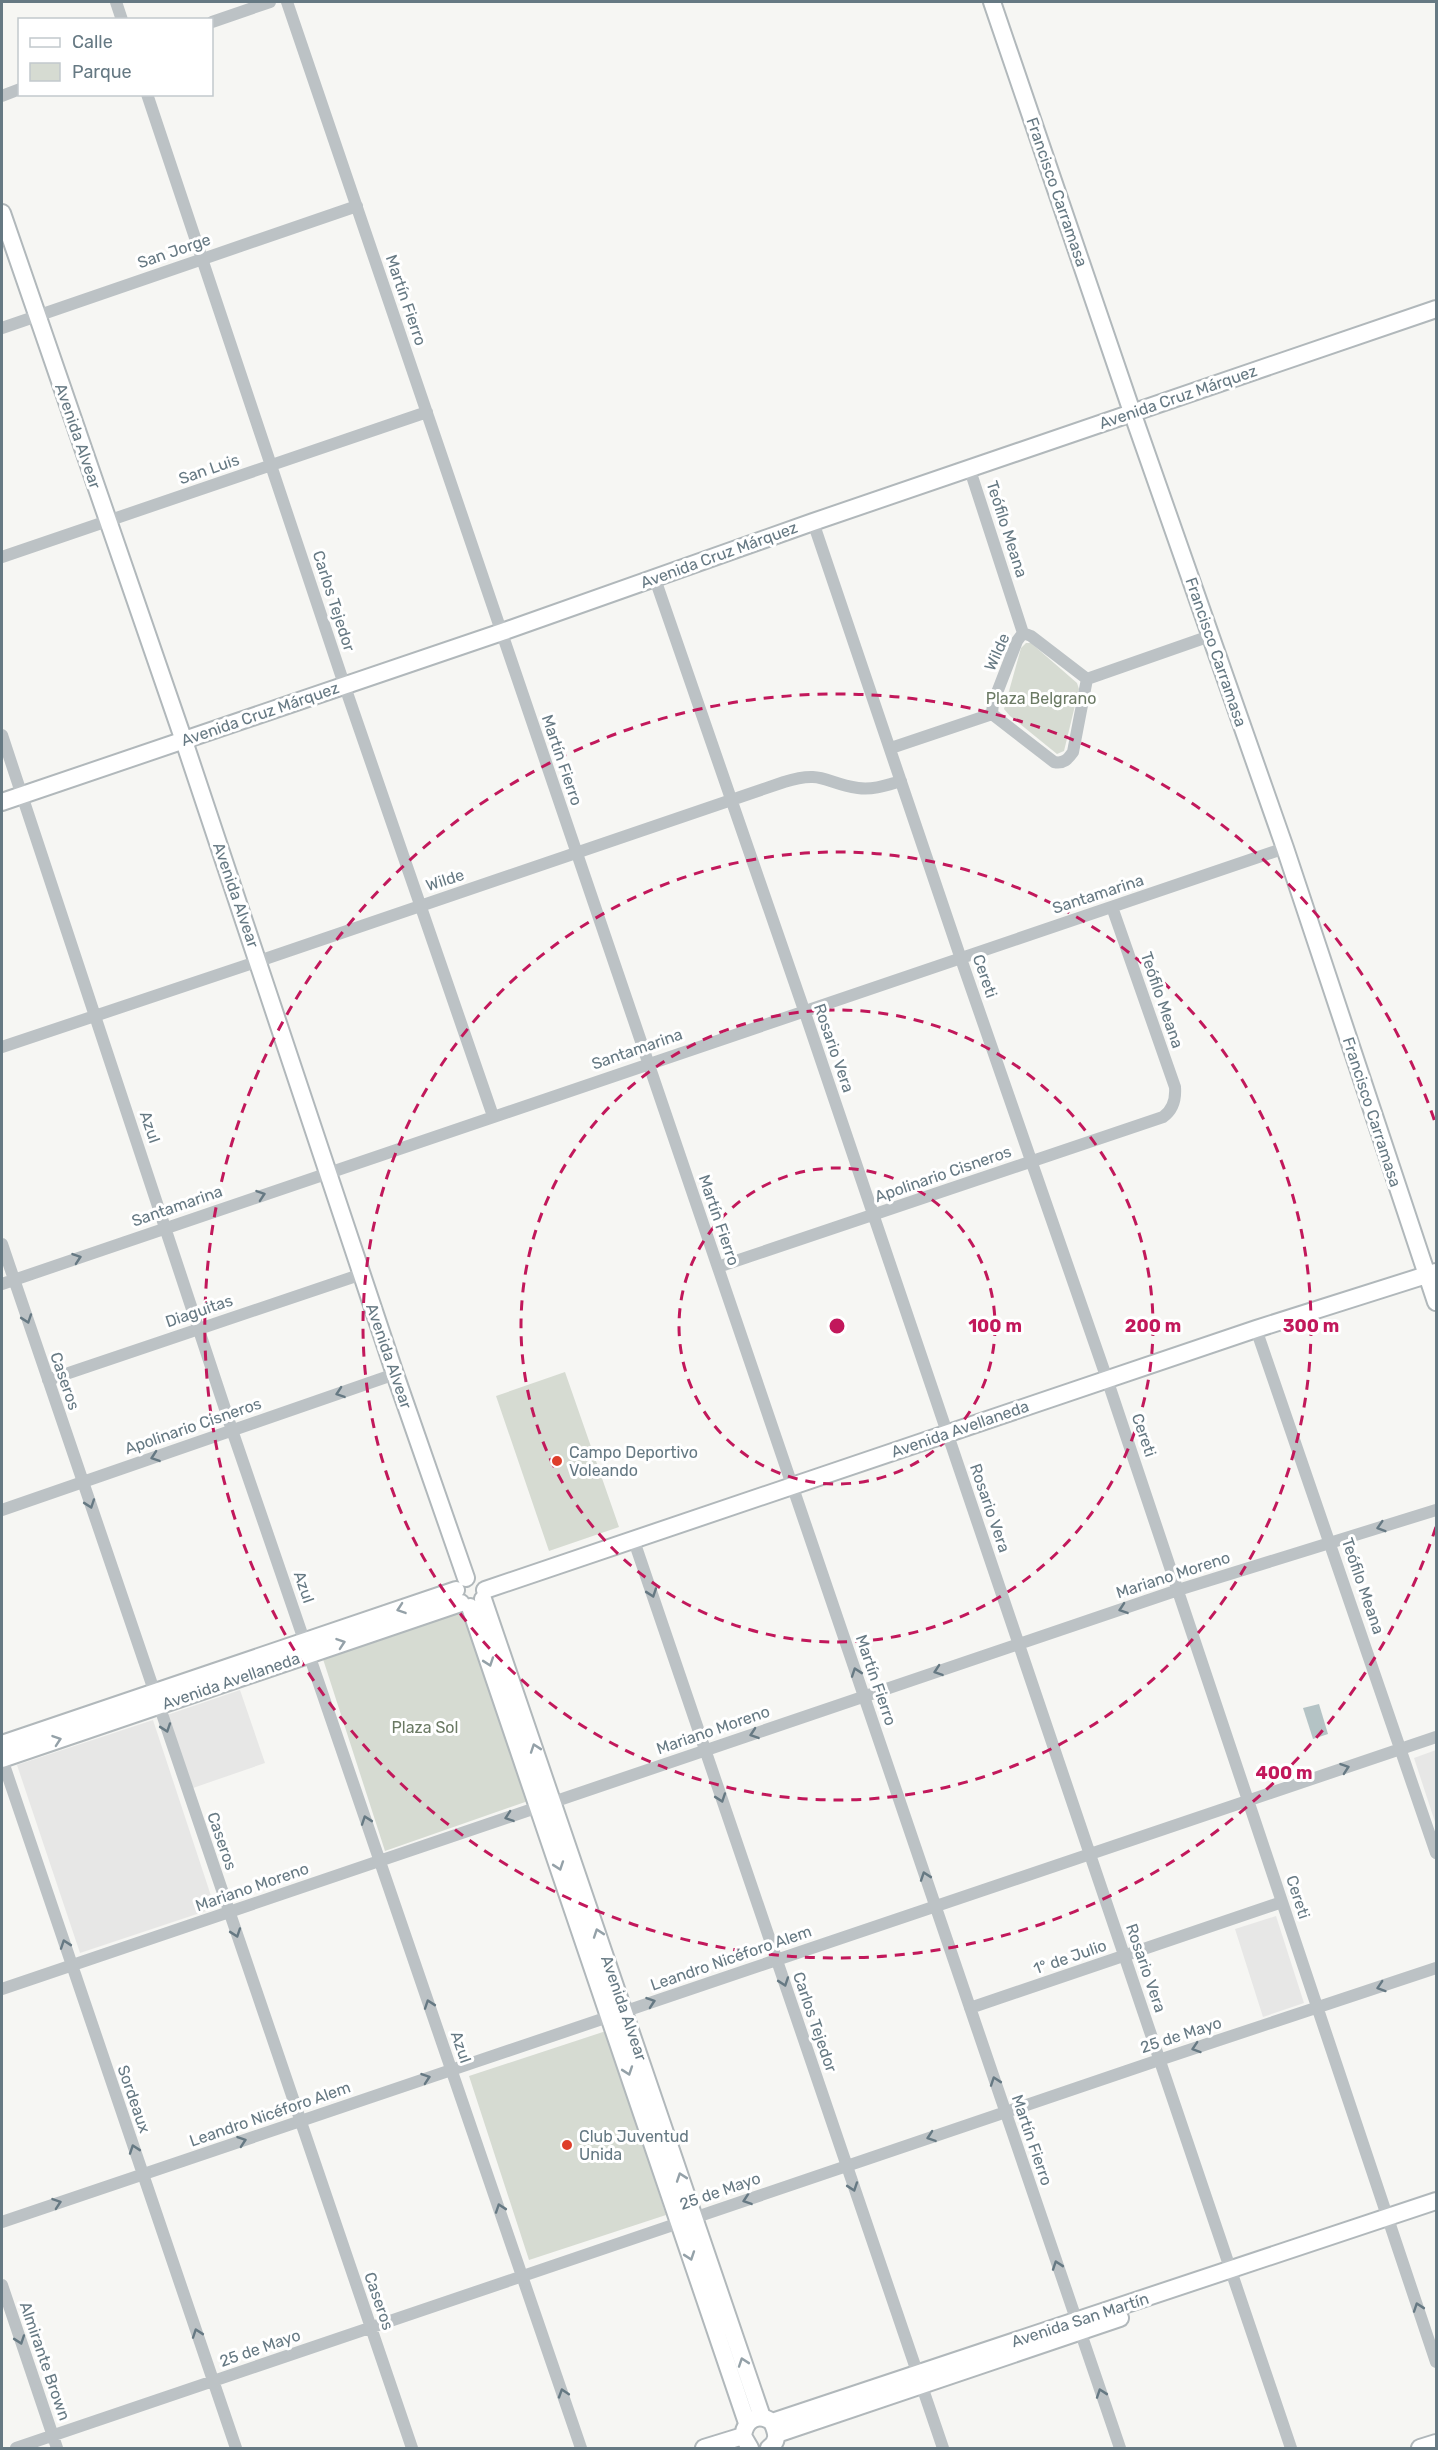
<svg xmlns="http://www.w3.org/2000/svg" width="1438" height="2450" font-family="Rubik,sans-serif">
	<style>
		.built { fill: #e7e7e6 }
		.green { fill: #d6dbd2 }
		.water { fill: #b4c3c5 }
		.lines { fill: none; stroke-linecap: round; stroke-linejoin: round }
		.secondary-casing { stroke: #b1b8bb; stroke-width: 20 }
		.street { stroke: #bcc2c5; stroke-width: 12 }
		.secondary { stroke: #fff; stroke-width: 16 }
		.oneway { stroke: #667983 }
		.oneway2 { stroke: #94a1a8 }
		.ring { fill: none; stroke: #c2185b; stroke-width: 3; stroke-dasharray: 10 8 }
		.poi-dot { fill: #de3e2a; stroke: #fff; stroke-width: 2 }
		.labels { text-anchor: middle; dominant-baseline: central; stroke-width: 6; stroke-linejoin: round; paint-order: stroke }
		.street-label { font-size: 16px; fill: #667983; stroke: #fff }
		.park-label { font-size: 16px; fill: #6b7a64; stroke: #fff }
		.poi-label { font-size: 16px; fill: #667983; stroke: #fff; text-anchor: start }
		.centre { fill: #c2185b; stroke: #fff; stroke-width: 3 }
		.ring-label { font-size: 18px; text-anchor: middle; font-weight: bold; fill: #c2185b; stroke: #fff; stroke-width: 6; stroke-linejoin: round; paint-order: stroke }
	</style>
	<rect width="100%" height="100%" fill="#f6f6f3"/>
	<path class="built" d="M240,1690L265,1763L193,1788L167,1715Z
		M153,1720L215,1908L80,1953L17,1765Z
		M1436,1750V1825L1414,1758Z
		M1276,1916L1304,2003L1263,2017L1235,1929Z"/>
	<path class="green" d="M1026,643H1031L1077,683L1079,689L1064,751L1057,754L1010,716L1004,709L1021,648Z
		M565,1372L619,1527L549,1551L496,1396Z
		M457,1612L470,1621L528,1801L385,1851L323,1659Z
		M606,2031L666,2215L529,2260L469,2076Z"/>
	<path class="water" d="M1319,1704L1328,1734L1313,1739L1303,1708Z"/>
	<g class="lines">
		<defs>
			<path id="secondary" d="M992,2L1132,412L1285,848L1436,1302
				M2,213L184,741L395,1374L466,1578
				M2,802L502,632L813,522L1436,309
				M485,1590L1256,1329L1436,1272
				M483,1599L762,2417
				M470,1607L747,2423
				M2,1744L456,1590
				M2,1759L461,1603
				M772,2422L1436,2201
				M777,2434L1120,2318
				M704,2448L743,2436
				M750,2448L743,2436C745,2420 758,2412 772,2422C777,2433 779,2441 769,2448
				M1420,2448L1436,2443"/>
		</defs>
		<use href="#secondary" class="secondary-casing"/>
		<path class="street" d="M116,2L122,20
			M287,2L1120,2448
			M212,22L270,2
			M147,94L344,684L493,1116
			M2,96L20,89
			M2,328L357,206
			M970,470L1023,633
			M813,522L960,956L1107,1379L1436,2362
			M2,557L427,412
			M655,579L804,1010L1291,2448
			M992,714L1054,762C1064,764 1068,759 1073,752L1087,679
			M2,735L232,1430L581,2448
			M891,748L992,714L993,703L1017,641L1023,633L1031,636L1087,679L1210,636
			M2,1047L259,961L784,782C823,770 824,783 858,788C874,790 887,785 901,781
			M2,1244L412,2448
			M718,1267L1163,1117C1173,1110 1176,1100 1175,1087L1112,907
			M2,1284L1285,848
			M1256,1329L1436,1853
			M48,1380L362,1274
			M2,1510L395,1374
			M633,1538L943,2448
			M2,1759L236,2448
			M2,1989L1178,1590L1436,1510
			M970,2008L1282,1902
			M2,2222L1436,1737
			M2,2285L57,2448
			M16,2448L1159,2060L1436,1968"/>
		<use href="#secondary" class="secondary"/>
	</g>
	<defs><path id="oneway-chevron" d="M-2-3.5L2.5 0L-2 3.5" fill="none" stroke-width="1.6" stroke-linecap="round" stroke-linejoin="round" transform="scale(1.5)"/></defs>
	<g class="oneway">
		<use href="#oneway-chevron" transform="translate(261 1195) rotate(-19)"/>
		<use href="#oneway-chevron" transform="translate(77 1258) rotate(-19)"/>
		<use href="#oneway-chevron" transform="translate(27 1319) rotate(71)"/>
		<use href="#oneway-chevron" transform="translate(340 1393) rotate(161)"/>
		<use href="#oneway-chevron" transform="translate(155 1457) rotate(161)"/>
		<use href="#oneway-chevron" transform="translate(90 1504) rotate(71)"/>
		<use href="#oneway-chevron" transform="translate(1381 1527) rotate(163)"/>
		<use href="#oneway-chevron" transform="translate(652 1593) rotate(71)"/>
		<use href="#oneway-chevron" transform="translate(1123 1609) rotate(161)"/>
		<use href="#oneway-chevron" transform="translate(938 1671) rotate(161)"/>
		<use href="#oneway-chevron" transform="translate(856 1672) rotate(-109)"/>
		<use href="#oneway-chevron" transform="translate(166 1728) rotate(71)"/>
		<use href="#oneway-chevron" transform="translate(754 1734) rotate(161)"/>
		<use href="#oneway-chevron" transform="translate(1345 1768) rotate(-19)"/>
		<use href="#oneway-chevron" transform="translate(721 1798) rotate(71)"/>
		<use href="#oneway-chevron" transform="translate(509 1817) rotate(161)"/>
		<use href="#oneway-chevron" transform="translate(366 1820) rotate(-109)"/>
		<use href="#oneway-chevron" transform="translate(925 1876) rotate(-109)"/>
		<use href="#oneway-chevron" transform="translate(236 1933) rotate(71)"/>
		<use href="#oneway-chevron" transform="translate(65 1944) rotate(-109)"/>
		<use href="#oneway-chevron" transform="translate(784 1982) rotate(71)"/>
		<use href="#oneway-chevron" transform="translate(1381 1987) rotate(162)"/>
		<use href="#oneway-chevron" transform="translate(651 2002) rotate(-19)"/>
		<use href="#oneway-chevron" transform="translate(429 2004) rotate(-109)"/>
		<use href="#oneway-chevron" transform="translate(1196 2048) rotate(162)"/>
		<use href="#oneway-chevron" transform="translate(426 2078) rotate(-19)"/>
		<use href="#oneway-chevron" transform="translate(995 2081) rotate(-109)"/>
		<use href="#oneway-chevron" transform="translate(931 2137) rotate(161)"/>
		<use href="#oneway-chevron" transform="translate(242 2141) rotate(-19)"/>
		<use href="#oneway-chevron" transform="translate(134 2149) rotate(-109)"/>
		<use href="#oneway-chevron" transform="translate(853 2187) rotate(71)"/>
		<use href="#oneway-chevron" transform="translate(747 2200) rotate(161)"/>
		<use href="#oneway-chevron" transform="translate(57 2203) rotate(-19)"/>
		<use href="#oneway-chevron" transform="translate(500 2208) rotate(-109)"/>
		<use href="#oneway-chevron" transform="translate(1057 2265) rotate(-109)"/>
		<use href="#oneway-chevron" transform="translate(1418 2307) rotate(-109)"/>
		<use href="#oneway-chevron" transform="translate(197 2333) rotate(-109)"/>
		<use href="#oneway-chevron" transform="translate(20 2340) rotate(71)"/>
		<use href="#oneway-chevron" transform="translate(563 2393) rotate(-108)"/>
		<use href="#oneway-chevron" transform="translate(1101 2393) rotate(-109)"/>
	</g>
	<g class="oneway2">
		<use href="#oneway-chevron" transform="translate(401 1609) rotate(161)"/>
		<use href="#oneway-chevron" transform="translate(341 1643) rotate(-19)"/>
		<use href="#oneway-chevron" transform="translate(489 1662) rotate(71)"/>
		<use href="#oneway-chevron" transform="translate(57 1740) rotate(-19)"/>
		<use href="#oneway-chevron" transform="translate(535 1748) rotate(-109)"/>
		<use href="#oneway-chevron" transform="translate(559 1866) rotate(71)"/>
		<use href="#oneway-chevron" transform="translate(598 1933) rotate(-109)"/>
		<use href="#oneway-chevron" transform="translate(628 2071) rotate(71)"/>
		<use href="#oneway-chevron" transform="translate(681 2177) rotate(-109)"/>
		<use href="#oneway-chevron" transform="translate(690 2256) rotate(71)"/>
		<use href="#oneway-chevron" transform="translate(743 2362) rotate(-109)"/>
	</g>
	<g class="ring">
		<circle cx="837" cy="1326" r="158"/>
		<circle cx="837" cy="1326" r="316"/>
		<circle cx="837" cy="1326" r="474"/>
		<path d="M1436 1527A632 632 0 1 1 1436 1125"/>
	</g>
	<g class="poi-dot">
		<circle cx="557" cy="1461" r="6"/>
		<circle cx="567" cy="2145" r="6"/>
	</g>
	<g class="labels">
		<g class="street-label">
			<text transform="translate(1057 192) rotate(71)">Francisco Carramasa</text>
			<text transform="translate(174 251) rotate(-19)">San Jorge</text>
			<text transform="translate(406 300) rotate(71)">Martín Fierro</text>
			<text transform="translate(1178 397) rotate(-19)">Avenida Cruz Márquez</text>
			<text transform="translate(78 436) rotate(71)">Avenida Alvear</text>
			<text transform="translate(209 469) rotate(-19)">San Luis</text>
			<text transform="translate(1007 529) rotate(72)">Teófilo Meana</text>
			<text transform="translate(719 555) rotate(-20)">Avenida Cruz Márquez</text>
			<text transform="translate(334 601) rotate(72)">Carlos Tejedor</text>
			<text transform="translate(997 652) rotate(-66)">Wilde</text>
			<text transform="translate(1216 652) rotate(71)">Francisco Carramasa</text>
			<text transform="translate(260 714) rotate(-19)">Avenida Cruz Márquez</text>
			<text transform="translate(562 760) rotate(71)">Martín Fierro</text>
			<text transform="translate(445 880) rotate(-18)">Wilde</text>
			<text transform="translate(1098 894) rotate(-18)">Santamarina</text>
			<text transform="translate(236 895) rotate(71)">Avenida Alvear</text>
			<text transform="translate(985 976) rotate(71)">Cereti</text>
			<text transform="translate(1162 1000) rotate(71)">Teófilo Meana</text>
			<text transform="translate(834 1048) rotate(71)">Rosario Vera</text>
			<text transform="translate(637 1049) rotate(-19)">Santamarina</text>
			<text transform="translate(1372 1112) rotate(72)">Francisco Carramasa</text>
			<text transform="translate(150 1127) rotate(71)">Azul</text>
			<text transform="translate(943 1174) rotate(-19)">Apolinario Cisneros</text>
			<text transform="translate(177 1206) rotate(-19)">Santamarina</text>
			<text transform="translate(719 1220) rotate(71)">Martín Fierro</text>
			<text transform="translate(199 1311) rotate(-19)">Diaguitas</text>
			<text transform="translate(389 1356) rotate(71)">Avenida Alvear</text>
			<text transform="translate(65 1381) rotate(71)">Caseros</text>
			<text transform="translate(193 1426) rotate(-19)">Apolinario Cisneros</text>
			<text transform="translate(960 1429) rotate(-19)">Avenida Avellaneda</text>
			<text transform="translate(1144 1435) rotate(71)">Cereti</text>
			<text transform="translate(990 1508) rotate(71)">Rosario Vera</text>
			<text transform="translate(1173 1575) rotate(-18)">Mariano Moreno</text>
			<text transform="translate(1363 1586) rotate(71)">Teófilo Meana</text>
			<text transform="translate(304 1587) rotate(71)">Azul</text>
			<text transform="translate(876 1680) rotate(71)">Martín Fierro</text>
			<text transform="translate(231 1681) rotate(-19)">Avenida Avellaneda</text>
			<text transform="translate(713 1730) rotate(-19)">Mariano Moreno</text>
			<text transform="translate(222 1841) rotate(71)">Caseros</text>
			<text transform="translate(252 1887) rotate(-19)">Mariano Moreno</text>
			<text transform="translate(1298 1897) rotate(72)">Cereti</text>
			<text transform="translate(1070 1957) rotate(-19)">1° de Julio</text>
			<text transform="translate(731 1958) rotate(-19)">Leandro Nicéforo Alem</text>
			<text transform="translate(1146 1968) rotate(71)">Rosario Vera</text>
			<text transform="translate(624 2008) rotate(71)">Avenida Alvear</text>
			<text transform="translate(815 2022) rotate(71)">Carlos Tejedor</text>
			<text transform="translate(1181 2035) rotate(-18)">25 de Mayo</text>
			<text transform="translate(461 2047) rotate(71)">Azul</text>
			<text transform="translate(134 2099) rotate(71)">Sordeaux</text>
			<text transform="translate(270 2114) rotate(-19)">Leandro Nicéforo Alem</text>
			<text transform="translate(1032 2140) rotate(71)">Martín Fierro</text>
			<text transform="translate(720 2191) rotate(-19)">25 de Mayo</text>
			<text transform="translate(379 2301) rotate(71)">Caseros</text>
			<text transform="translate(1080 2320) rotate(-18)">Avenida San Martín</text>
			<text transform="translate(260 2348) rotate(-19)">25 de Mayo</text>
			<text transform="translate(45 2361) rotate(71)">Almirante Brown</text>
		</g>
		<g class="park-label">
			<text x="1041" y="698">Plaza Belgrano</text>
			<text x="425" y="1727">Plaza Sol</text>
		</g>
		<g class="poi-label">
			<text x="569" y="1452">Campo Deportivo<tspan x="569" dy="18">Voleando</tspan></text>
			<text x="579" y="2136">Club Juventud<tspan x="579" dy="18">Unida</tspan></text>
		</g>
	</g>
	<circle cx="837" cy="1326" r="9" class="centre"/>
	<g class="ring-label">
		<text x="995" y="1332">100 m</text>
		<text x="1153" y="1332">200 m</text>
		<text x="1311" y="1332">300 m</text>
		<text x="1284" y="1779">400 m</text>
	</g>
	<rect width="1438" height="2450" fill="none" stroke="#667983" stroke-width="6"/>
	<rect x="18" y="18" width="195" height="78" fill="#ffffff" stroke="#c2c9cd" stroke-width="1.5"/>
	<rect x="30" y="38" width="30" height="9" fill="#ffffff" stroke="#c2c9cd" stroke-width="1.5"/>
	<text x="72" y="48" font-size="18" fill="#667983">Calle</text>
	<rect x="30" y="63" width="30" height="18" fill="#d6dbd2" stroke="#c2c9cd" stroke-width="1.5"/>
	<text x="72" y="78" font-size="18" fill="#667983">Parque</text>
</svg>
